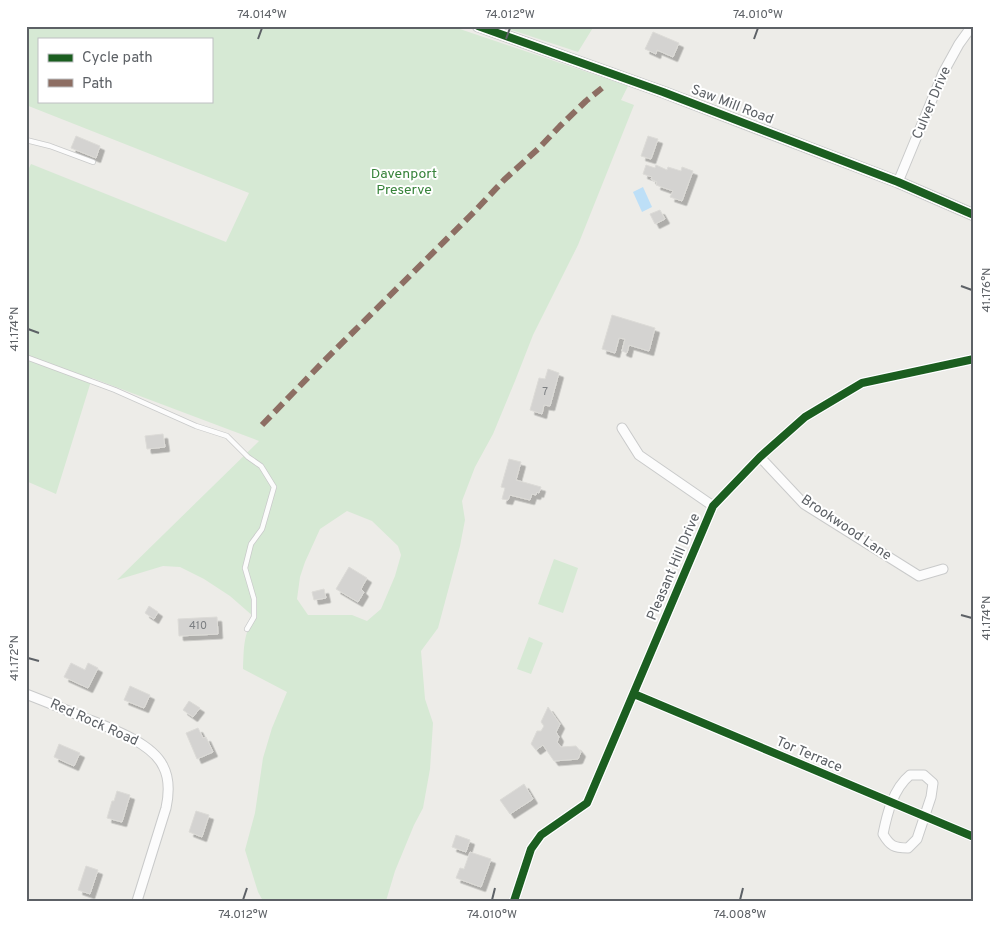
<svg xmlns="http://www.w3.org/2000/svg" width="1000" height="927" font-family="Overpass,sans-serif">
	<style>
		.green { fill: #d6e9d4; fill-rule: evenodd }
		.water { fill: #bddff7 }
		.building { fill: #d4d3d1; stroke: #dcdbd7; filter: url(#shadow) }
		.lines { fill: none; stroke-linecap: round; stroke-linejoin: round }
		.service-casing { stroke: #c9caca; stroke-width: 6 }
		.minor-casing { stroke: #c9caca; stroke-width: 11 }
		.tertiary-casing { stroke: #c9caca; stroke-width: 13 }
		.service { stroke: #fcfcfc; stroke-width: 4.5 }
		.minor { stroke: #fcfcfc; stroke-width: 9 }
		.tertiary { stroke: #fcfcfc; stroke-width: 11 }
		.quiet { stroke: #8d6e63; stroke-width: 6; stroke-dasharray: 12 6; stroke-linecap: butt }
		.cycleway-casing { stroke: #fff; stroke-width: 11 }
		.cycleway { stroke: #1b5e20; stroke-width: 8 }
		.ticks { fill: none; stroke: #5d6166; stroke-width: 2 }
		.labels { text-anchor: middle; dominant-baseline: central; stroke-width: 4; stroke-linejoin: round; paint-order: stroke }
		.number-label { font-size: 11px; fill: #7c7f82 }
		.street-label { font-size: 14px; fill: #5d6166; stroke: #fff }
		.park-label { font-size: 14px; fill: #37833a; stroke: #fff }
		.neatline { fill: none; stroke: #5d6166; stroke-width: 2 }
		.ticks-label { font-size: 12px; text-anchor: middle; fill: #5d6166 }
	</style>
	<defs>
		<filter id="shadow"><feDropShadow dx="4.5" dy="4.5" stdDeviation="0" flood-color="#0004"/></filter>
	</defs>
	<rect width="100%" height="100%" fill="#edece8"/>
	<path class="green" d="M26,26H451L628,86L621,100L634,105L578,245L533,335L515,381L493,434L475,467L462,501L465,520L460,546L438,628L421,651L425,699L433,723L430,769L423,808L414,825L395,871L386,901H263L258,892L245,850L255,813L263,758L272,728L287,692L243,669C244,648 243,636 254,617L230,596L204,579L180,567L163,566L117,580L259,441L92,378L56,494L26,481V174L31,164L226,242L249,193L26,105ZM39,39H211V101H39ZM347,511L372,521L398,546L401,555L395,576L381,609L367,621L352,615H308L297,599L300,577L305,562L320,529Z
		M500,26H594L578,52Z
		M554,559L578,568L563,613L538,604Z
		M529,637L543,643L531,674L517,669Z"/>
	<path class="water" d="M643,187L652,207L642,212L633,192Z"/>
	<path class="building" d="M653,32L679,43L673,57L657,50L656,54L645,49Z
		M76,136L100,146L96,158L71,148Z
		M648,136L658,139L651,159L641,156Z
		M646,165L655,168L656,165L667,170L668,167L681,171L682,167L693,171L682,201L670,197L673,191L656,185L657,182L651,179L652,177L643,174Z
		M660,210L665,219L655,224L650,214Z
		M612,315L655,328L649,351L629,345L627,353L622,351L625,339L619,338L615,353L602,349Z
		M548,369L559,373L550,406L544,405L542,414L530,410L539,378L545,379Z
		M163,434L165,447L147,449L145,436Z
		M509,459L521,462L516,480L541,487L539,493L537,492L536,495L532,494L530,500L510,495L508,500L502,499L505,488L501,487Z
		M349,567L367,578L361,589L364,592L358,602L336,589Z
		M324,589L326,598L314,600L312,592Z
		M149,606L158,612L154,619L145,613Z
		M217,617L218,634L179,636L178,619Z
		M71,663L85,670L88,663L98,668L88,688L64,677Z
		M130,686L150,695L144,708L124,700Z
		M189,701L200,708L193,717L183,710Z
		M548,707L560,724L556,732L559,737L557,742L561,747L576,746L581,752L578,759L554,761L543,745L536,750L531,744L537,731H541L544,726L541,722Z
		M198,728L203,738L206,737L213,752L197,759L186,733Z
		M59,744L80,753L74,766L54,757Z
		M524,784L533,799L510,814L500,800Z
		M117,791L130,795L122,822L107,818L112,801H114Z
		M196,811L209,815L202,837L189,832Z
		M456,835L470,840L466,852L452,847Z
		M470,852L491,859L481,887L456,878L460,868L464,869Z
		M86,866L98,870L90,894L78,890Z"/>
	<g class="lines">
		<defs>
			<path id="service" d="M26,140L50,146L93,162
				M26,357L115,390L196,426L227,436L248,457L261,466L274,487L262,529L251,544L245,568L254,599V617L247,629"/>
			<path id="minor" d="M898,182L943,73L959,44L972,26
				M622,428L639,455L713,506
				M760,457L804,504L919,576L943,569
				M26,694C44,701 62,708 80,716C104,726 151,741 163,766C170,779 169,794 166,808L137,901
				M634,694L974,837
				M910,775H924L933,783L931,797L917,839L908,848C894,848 890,846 883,834C887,814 893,789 910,775Z
				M514,901L531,849L541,835L587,803L713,506L760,457L805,417L862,383L974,359"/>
			<path id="tertiary" d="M478,26L663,92L898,182L974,215"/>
		</defs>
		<use href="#service" class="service-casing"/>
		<use href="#minor" class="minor-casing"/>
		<use href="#tertiary" class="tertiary-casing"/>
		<use href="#service" class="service"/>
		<use href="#minor" class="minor"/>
		<use href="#tertiary" class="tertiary"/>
		<path class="quiet" d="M262,425L324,361L474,212L504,180L539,148L560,126L586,101L602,88"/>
		<defs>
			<path id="cycleway" d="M478,26L663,92L898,182L974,215
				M634,694L974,837
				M514,901L531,849L541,835L587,803L713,506L760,457L805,417L862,383L974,359"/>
		</defs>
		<use href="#cycleway" class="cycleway-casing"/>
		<use href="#cycleway" class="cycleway"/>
	</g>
	<path class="ticks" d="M258,39L262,28M506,39L510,28M754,39L758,28M961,286L972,290M28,329L39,333M961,615L972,618M28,658L39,661M243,900L247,888M492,900L495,888M740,900L743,888"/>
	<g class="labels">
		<g class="number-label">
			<text x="545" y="392">7</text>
			<text x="198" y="626">410</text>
		</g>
		<g class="street-label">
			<text transform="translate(932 103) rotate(-67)">Culver Drive</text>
			<text transform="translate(732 105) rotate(21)">Saw Mill Road</text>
			<text transform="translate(846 528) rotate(34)">Brookwood Lane</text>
			<text transform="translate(674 567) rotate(-67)">Pleasant Hill Drive</text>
			<text transform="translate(94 723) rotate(24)">Red Rock Road</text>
			<text transform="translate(809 755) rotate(23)">Tor Terrace</text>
		</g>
		<g class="park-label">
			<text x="404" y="174">Davenport<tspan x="404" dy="16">Preserve</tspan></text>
		</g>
	</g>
	<rect width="1000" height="927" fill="none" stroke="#ffffff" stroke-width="55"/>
	<rect x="38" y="38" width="175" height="65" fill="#ffffff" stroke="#bec0c2"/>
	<rect x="48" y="54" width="25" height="8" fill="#1b5e20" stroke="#bec0c2"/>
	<text x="82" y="62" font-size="15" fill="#5d6166">Cycle path</text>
	<rect x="48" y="79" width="25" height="8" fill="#8d6e63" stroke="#bec0c2"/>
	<text x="82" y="88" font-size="15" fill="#5d6166">Path</text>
	<rect x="28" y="28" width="944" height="872" class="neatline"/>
	<g class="ticks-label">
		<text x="262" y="18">74.014°W</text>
		<text x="510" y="18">74.012°W</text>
		<text x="758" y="18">74.010°W</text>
		<text transform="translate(986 290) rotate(-90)" y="4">41.176°N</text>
		<text transform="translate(14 329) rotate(-90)" y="4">41.174°N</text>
		<text transform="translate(986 618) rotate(-90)" y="4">41.174°N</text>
		<text transform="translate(14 658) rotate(-90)" y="4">41.172°N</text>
		<text x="243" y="918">74.012°W</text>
		<text x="492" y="918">74.010°W</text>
		<text x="740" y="918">74.008°W</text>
	</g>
</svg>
